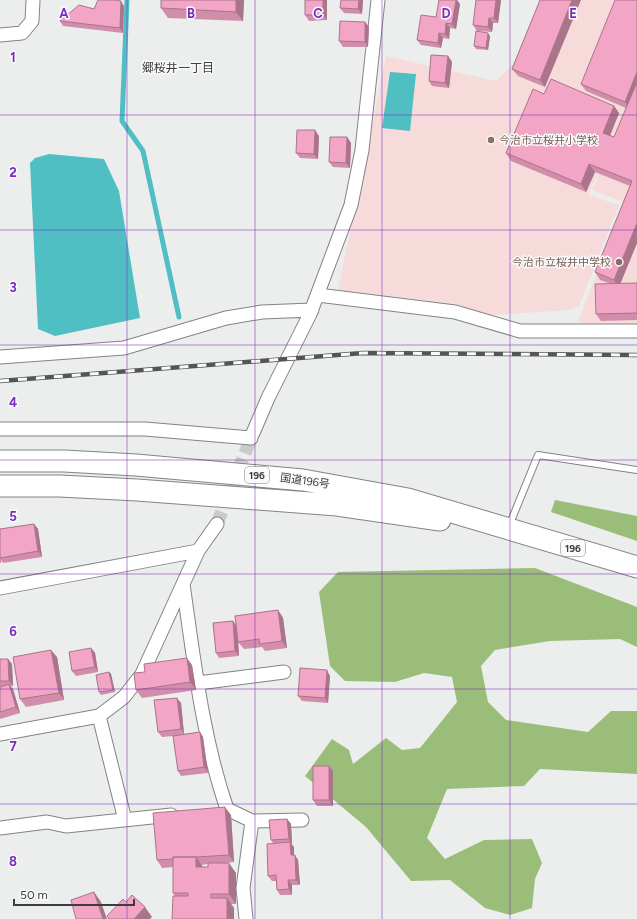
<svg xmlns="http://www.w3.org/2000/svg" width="637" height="919" font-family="Figtree,'Noto Sans JP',sans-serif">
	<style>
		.education { fill: #f6dbda }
		.forest { fill: #9abe7a }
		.water { fill: #50bfc3 }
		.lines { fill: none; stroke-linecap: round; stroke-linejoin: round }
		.stream { stroke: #50bfc3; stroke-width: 5 }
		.minor-tunnel { stroke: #c9caca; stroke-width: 13; stroke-dasharray: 13 6; stroke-linecap: butt }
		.service-casing { stroke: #838384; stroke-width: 8 }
		.minor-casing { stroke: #838384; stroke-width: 15 }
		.trunk-casing { stroke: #838384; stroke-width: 23 }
		.service { stroke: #fff; stroke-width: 6 }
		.minor { stroke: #fff; stroke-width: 13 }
		.trunk { stroke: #fff; stroke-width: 21 }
		.rail-casing { stroke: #545555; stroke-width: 4.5 }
		.rail { stroke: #f9fafb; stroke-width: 3; stroke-dasharray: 9; stroke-linecap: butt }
		.wall { fill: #d18eaa; fill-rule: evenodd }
		.shaded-wall { fill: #aa748b }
		.building { fill: #f3a5c6; stroke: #aa748b }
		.grid { fill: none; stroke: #7b2cbf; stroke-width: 1; stroke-opacity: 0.55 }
		.education-dot { fill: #8d6e63; stroke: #f9fafb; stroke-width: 1.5 }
		.labels { text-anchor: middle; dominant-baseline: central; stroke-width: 3; stroke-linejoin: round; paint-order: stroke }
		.shield { fill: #f9fafb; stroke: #747575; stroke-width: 1 }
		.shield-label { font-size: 10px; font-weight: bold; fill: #3b3c3c }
		.education-label { font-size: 11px; fill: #785e54; stroke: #f9fafb; text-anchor: start }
		.street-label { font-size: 11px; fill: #3b3c3c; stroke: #f9fafb }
		.neighbourhood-label { font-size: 12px; fill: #3b3c3c; stroke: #f9fafb }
		.grid-label { font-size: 13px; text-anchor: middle; font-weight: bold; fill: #7b2cbf; stroke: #f9fafb; stroke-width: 3; stroke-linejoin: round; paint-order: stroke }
	</style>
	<rect width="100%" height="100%" fill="#eceded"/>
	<path class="education" d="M540,0H637V85L588,195L619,205L579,306L569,310L491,315L439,302L338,290L386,56L496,81L513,64Z
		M637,91V326L599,325L578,322L624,202L592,190Z"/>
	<path class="forest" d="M555,500L637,516V541L551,512Z
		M535,568L637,607V647L620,639L550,641L495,650L481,666L488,702L506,720L588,732L611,711H637V774L540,769L524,786L447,789L427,838L445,859L484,840L532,839L542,863L535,879L532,908L510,915L485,908L450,880L411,881L366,827L305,776L332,739L349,750L353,764L386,738L402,750L420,748L457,702L452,677L424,673L395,682L345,681L330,666L319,592L338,572Z"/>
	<path class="water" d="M390,72L416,74L410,131L382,128Z
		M49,154L104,159L119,191L140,318L55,336L38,329L30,163L35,158Z"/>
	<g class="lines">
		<path class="stream" d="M127,0L122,121L143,151L179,317"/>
		<path class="minor-tunnel" d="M217,524L253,433"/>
		<defs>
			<path id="service" d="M509,526L538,455L637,470"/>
			<path id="minor" d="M0,35L22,33L32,21L33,0
				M318,295L455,312L520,331H637
				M0,357L124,348L226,318L262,312L312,310
				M0,429H145L251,438
				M253,433L268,398L310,314L351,205L362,150L378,0
				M183,584C194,660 202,736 227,809L252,821L243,888L246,919
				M0,588L198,551
				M198,683L284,672
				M99,716L125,820
				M0,734L99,716L124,697L142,674L198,551L217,524
				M252,821L302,820
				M0,828L47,822L66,826L171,815"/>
			<path id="trunk" d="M0,461H64L136,465L303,480L408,499L637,567
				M0,486H60L137,490L337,505L440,520"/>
		</defs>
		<use href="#service" class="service-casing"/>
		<use href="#minor" class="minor-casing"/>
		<use href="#trunk" class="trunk-casing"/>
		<use href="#service" class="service"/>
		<use href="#minor" class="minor"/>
		<use href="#trunk" class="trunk"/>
		<defs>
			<path id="rail" d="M0,381L363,353L637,355"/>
		</defs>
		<use href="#rail" class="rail-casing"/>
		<use href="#rail" class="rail"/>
	</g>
	<path class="wall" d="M161,0H244L243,21L168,18L161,8Z
		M327,0V20L309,21L305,15Z
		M363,0L362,14L344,13L340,8Z
		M476,0H501L498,23H493L492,32L477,31L473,25Z
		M540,0L545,87L518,76L512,69Z
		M637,0V243L620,284L637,283V320L601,321L596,314L611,284L600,280L595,272L630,186L595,172L586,192L511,161L506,153L544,94L614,106L619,113L610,136L614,137L626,108L586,91L581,84Z
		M460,4L456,29L450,28L449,39L443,38L441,48L421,45L417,40L436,17Z
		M124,6L123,33L63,26L60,21Z
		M365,22L369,27L368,47H343L339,41Z
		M490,36L488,50L476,49L474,46Z
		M448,56L452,62L449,88L432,86L429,81Z
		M319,136L318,159L300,158L296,153Z
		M347,137L351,143L350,168L333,167L329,162Z
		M34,524L38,529L42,557L3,563L1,560V563H0V529Z
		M278,610L283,618L287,648L265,651L262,647L244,649L238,642V637L239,656L219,658L216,653L213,623L233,621L236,625L235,616Z
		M91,648L95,653L98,672L76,676L72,671Z
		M57,657L64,700L26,707L20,699Z
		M0,659H8L12,664L13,686H10L13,689L20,713L0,719V687L2,686L0,687Z
		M192,665L196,690L142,698L136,690Z
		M109,672L111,674L115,692L101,695L99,692Z
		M330,676L328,703L302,701L298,696Z
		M181,703L184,734L200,732L203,737L208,773L181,776L178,771L173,736L162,737L158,732Z
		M333,771V806H317L313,800Z
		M231,815L234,862L223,863L236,873V904H231L234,908L175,896L173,893V867L162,868L157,860ZM208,864V867H203L201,865Z
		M287,819L291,824L292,844H291L294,847V855L298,860L300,885H292V895H280L277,890L276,881H272L268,876L273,843L271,840Z"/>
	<path class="shaded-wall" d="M236,0H244L243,21L236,12Z
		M323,0H327V20L323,15Z
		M359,0H363L362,14L358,9Z
		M456,0H457L460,4L456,29L452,24Z
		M496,0H501L498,23L494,18Z
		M572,0H581L545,87L540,80Z
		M121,1L124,6L123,33L120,28Z
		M489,18L493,23L492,32L488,27Z
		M365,22L369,27L368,47L365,42Z
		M446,23L450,28L449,39L445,34Z
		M439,33L443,38L441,48L438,43Z
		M488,33L490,36L488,50L486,48Z
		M448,56L452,62L449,88L445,83Z
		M637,72V93L630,109L625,102Z
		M614,106L619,113L608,140L603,133Z
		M315,130L319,136L318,159L314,154Z
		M347,137L351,143L350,168L346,163Z
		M589,164L595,172L586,192L581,184Z
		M637,223V243L619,287L614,280Z
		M34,524L38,529L42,557L38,551Z
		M278,610L283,618L287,648L282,641Z
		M233,621L237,627L239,656L235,651Z
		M91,648L95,653L98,672L95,667Z
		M51,650L57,657L64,700L59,693Z
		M187,658L192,665L196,690L190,682Z
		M8,659L12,664L13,686L9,681Z
		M327,670L330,676L328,703L325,698Z
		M109,672L111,674L115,692L113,690Z
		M9,684L13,689L20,713L16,707Z
		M177,698L181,703L184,734L181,729Z
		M200,732L203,737L208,773L204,767Z
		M329,766L333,771V806L329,800Z
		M225,807L231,815L234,862L229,855Z
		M287,819L291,824L292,844L289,839Z
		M290,842L294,847V860L291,855Z
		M295,855L298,860L300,885L296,880Z
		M196,857L203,867H196Z
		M229,863L236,873V904L229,894Z
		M288,880L292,885V895L289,889Z
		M94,892L101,902L107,919H102Z
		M227,898L234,908V919H227Z
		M145,907L152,917L150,919H134Z"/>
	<path class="building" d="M98,0H115L121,1L120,28L60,21L79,5L94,9Z
		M161,0H236V12L161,8Z
		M305,0H323V15H305Z
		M341,0H359L358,9L340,8Z
		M439,0H456L452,24L446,23L445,34L439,33L438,43L417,40L421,15L436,17Z
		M476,0H496L494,18H489L488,27L473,25Z
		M540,0H572L540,80L512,69Z
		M615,0H637V72L625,102L581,84Z
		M340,21L365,22V42L339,41Z
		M476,31L488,33L486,48L474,46Z
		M431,55L448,56L445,83L429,81Z
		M551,79L614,106L603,133L614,137L637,82V223L614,280L595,272L632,181L589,164L581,184L506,153L533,89L544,94Z
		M297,130H315L314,154L296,153Z
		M330,137H347L346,163L329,162Z
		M637,283V313L596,314L595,284Z
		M34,524L38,551L0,558V529Z
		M278,610L282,641L260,644L259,639L238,642L235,616Z
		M233,621L235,651L216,653L213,623Z
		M91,648L95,667L72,671L69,652Z
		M51,650L59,693L20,699L13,657Z
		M187,658L190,682L136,690L134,673L145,672L144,664Z
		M0,659H8L9,681H0Z
		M300,668L327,670L325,698L298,696Z
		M109,672L113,690L99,692L96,675Z
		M9,684L16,707L0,712V687Z
		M177,698L181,729L158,732L154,700Z
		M200,732L204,767L178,771L173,736Z
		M313,766H329V800H313Z
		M225,807L229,855L196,857H173V859L157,860L153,813Z
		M287,819L289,839L271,840L269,820Z
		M290,842L291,855H295L296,880H288L289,889L277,890L276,875L268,876L267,844Z
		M173,857H196V867H208V863H229V894H211V898H227V919H172L173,896H188V893H173Z
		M94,892L103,919H76L71,900Z
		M132,895L145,907L134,919H109L107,916L123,899L126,902Z"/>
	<path class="grid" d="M127,0V919M255,0V919M382,0V919M510,0V919M0,115H637M0,230H637M0,345H637M0,460H637M0,574H637M0,689H637M0,804H637"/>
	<g class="education-dot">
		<circle cx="491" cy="140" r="4"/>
		<circle cx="619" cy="262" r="4"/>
	</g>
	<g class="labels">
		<g class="shield">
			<rect x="245" y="467" width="24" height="16" rx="3"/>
			<rect x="561" y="540" width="24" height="16" rx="3"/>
		</g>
		<g class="shield-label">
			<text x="257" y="475">196</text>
			<text x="573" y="548">196</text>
		</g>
		<g class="education-label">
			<text x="499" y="140">今治市立桜井小学校</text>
			<text x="611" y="262" text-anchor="end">今治市立桜井中学校</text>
		</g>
		<g class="street-label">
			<text transform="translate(305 481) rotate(8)">国道196号</text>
		</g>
		<g class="neighbourhood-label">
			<text x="178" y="68">郷桜井一丁目</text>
		</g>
	</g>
	<g class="grid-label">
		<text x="64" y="18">A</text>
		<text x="191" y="18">B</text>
		<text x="318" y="18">C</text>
		<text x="446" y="18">D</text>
		<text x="573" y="18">E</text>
		<text x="13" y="62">1</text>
		<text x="13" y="177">2</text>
		<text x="13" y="292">3</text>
		<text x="13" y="407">4</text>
		<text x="13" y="521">5</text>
		<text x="13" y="636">6</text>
		<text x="13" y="751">7</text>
		<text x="13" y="866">8</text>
	</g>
	<path d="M14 899v6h120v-6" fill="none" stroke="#3b3c3c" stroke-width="2"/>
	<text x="20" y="899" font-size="12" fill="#3b3c3c" stroke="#f9fafb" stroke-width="3" paint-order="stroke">50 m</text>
</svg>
